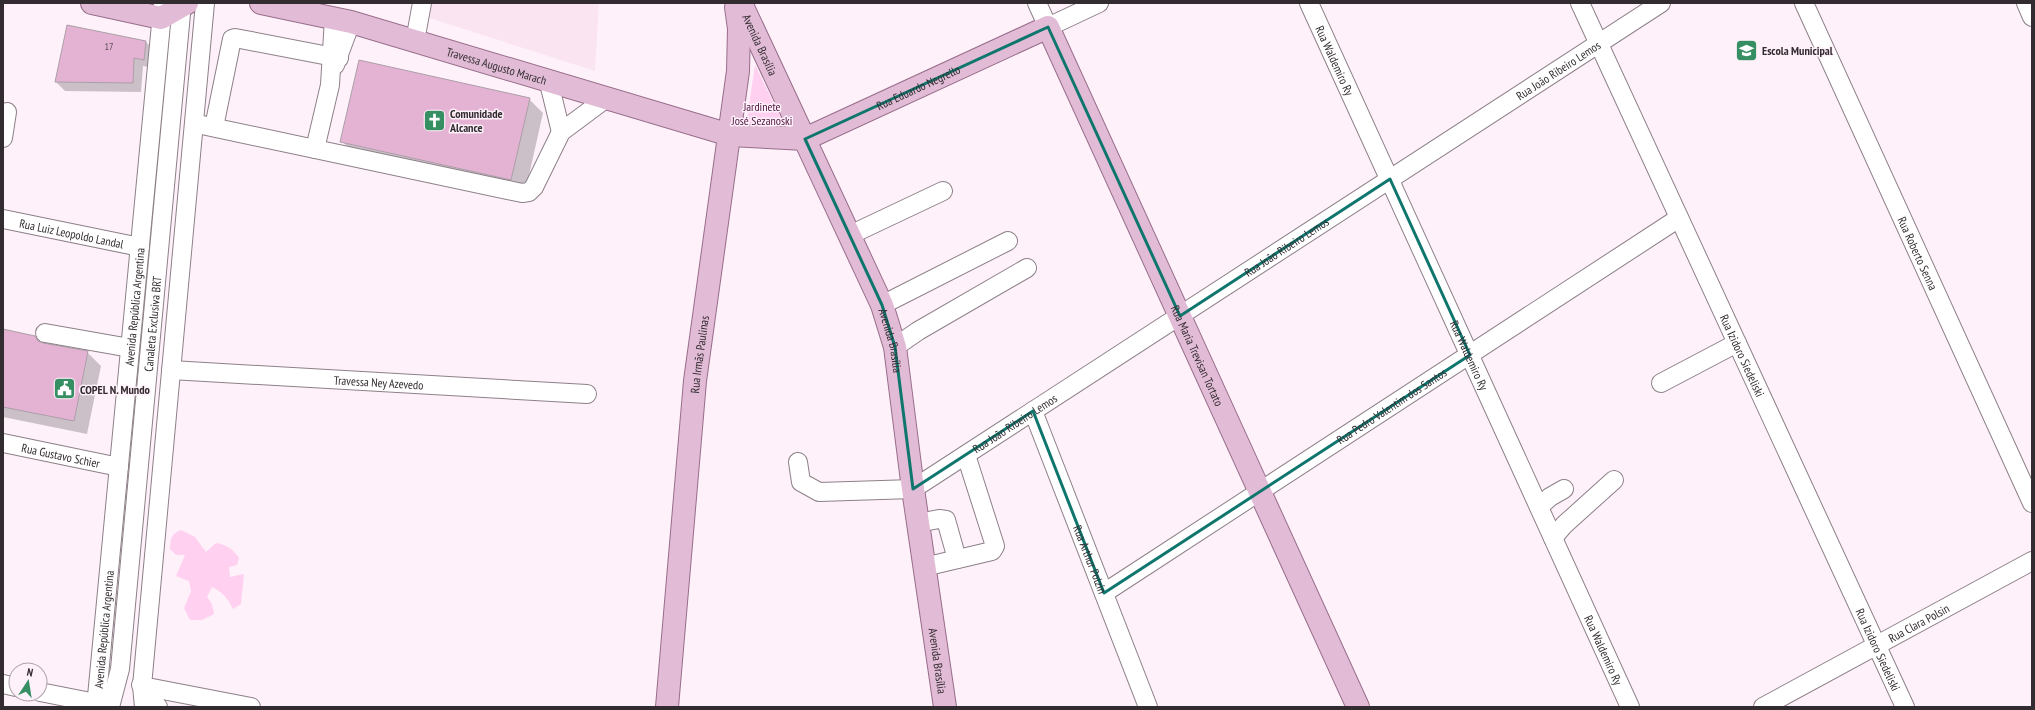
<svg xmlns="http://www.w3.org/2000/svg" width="2035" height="710" font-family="'PT Sans Narrow',sans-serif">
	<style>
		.built { fill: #fae4f2 }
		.green { fill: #ffd0ef }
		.shadow { fill: #0003 }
		.building { fill: #e4b3d3; stroke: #ac9fa8 }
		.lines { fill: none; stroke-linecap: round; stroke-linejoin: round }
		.minor-casing { stroke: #8d8088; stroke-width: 20 }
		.major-casing { stroke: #976d8a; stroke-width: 24 }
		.minor { stroke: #fff; stroke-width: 18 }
		.major { stroke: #e2bcd6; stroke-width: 22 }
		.marked { fill: none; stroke: #0f766e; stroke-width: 3; stroke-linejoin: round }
		.labels { text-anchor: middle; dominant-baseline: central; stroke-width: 3; stroke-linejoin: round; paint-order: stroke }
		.number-label { font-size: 10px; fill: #5e4e59 }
		.street-label { font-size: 12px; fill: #322c30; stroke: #fff1fa }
		.poi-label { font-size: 12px; font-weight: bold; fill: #322c30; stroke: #fff1fa; text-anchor: start }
		.park-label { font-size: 12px; fill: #4c133e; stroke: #fff1fa }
	</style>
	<rect width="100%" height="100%" fill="#fff1fa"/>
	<path class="built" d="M419,3H599L595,71L417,14Z"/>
	<path class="green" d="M755,65L786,128L746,126Z
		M181,530L195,537L206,552L216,543C227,545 233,549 239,558L237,565L229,567L230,577L244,574L241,604L233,609C228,599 223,592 212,587L207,597L212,604L214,614L202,620H190L184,608L191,591L189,581L176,576L185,555H176L170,549C170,539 171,534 181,530Z"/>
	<path class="shadow" d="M68,26L145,41L154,50L153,68L143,66L141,92L65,91L56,82Z
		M529,99L543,113L525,193L355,155L342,141Z
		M3,330L34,336L42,344L87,352L101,366L87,434L3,417Z"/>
	<path class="building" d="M67,25L146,41L144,60L134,58L133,83L55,82Z
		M359,60L530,98L511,180L340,142Z
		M3,329L35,336L38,341L43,343L88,351L74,421L3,407Z"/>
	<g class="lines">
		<defs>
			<g id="minor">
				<path d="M1037,3L1048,27L1099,3"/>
				<path id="s1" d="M1309,3L1630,707"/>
				<path id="s2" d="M1580,3L1905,707"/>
				<path id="s3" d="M1804,3L2032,503"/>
				<path d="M2026,3L2032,17"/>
				<path d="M334,18L330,85L315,149L522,193L529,192L534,187L561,132L608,97"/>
				<path d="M415,41L422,3"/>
				<path d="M335,65L351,22"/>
				<path d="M548,79L561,132"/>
				<path d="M202,125L315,149"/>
				<path d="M214,127L232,39L235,38L339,58"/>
				<path d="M3,138L7,112"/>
				<path id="s4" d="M3,219L140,247"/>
				<path d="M850,235L943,191"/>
				<path d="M882,305L1008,241"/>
				<path d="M45,333L130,348"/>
				<path d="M895,347L918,331L1027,268"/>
				<path id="s5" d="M171,370L587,394"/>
				<path d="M1661,383L1737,343"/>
				<path id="s6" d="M1033,411L1148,707"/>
				<path id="s7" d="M3,443L119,467"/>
				<path id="s8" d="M798,462L801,482L819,492L913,489L1661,3"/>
				<path d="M1539,507L1550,497L1564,489"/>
				<path d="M918,523L939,519L946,520L957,559"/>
				<path d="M1553,538L1564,525L1614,480"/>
				<path d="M924,567L992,551L995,546L966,455"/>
				<path id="s9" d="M1104,593L1679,218"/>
				<path d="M3,684L16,687"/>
				<path d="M141,685L158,707"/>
				<path d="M142,686L251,707"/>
				<path d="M40,692L96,703"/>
				<path id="s10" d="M96,707L163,3"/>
				<path id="s11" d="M110,707L120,669L182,3"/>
				<path d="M144,707L142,686L205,3"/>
				<path id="s12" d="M1763,707L2032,561"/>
			</g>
			<g id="major">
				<path d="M92,3L161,18L187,3"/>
				<path id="s13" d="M261,3L351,22L730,135L805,139L1048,27L1358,707"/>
				<path id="s14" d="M741,3L882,305L895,347L913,489L945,707"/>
				<path id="s15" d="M667,707L695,381L738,71L739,29L736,7"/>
			</g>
		</defs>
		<use href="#minor" class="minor-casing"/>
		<use href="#major" class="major-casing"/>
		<use href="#minor" class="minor"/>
		<use href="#major" class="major"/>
	</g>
	<path class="marked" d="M1048,27L1180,316L1390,179L1470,355L1104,593L1033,411L913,489L895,347L882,305L805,139Z"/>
	<defs>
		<symbol id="school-square" viewBox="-11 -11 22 22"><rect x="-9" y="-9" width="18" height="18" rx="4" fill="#368f63" stroke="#fff1fa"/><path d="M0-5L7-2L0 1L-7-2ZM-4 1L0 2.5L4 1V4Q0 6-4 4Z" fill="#fff"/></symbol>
		<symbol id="church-square" viewBox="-11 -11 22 22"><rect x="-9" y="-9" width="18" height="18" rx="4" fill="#368f63" stroke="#fff1fa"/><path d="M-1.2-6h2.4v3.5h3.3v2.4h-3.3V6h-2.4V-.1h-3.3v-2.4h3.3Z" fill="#fff"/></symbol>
		<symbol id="civic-square" viewBox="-11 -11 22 22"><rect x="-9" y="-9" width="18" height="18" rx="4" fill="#368f63" stroke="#fff1fa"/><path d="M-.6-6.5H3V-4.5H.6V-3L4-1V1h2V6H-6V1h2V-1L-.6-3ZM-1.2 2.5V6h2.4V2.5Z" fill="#fff"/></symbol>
	</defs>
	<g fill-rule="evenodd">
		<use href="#school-square" x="1734" y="38" width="25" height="25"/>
		<use href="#church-square" x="422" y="108" width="25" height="25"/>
		<use href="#civic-square" x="52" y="376" width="25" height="25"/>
	</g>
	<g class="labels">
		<g class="number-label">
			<text x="109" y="46">17</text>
		</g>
		<g class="street-label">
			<text stroke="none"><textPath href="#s14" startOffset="46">Avenida Brasília</textPath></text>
			<text stroke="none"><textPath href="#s1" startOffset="63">Rua Waldemiro Ry</textPath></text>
			<text stroke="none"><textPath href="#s13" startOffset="244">Travessa Augusto Marach</textPath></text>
			<text stroke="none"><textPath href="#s8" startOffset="904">Rua João Ribeiro Lemos</textPath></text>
			<text stroke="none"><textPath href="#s13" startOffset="687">Rua Eduardo Negrello</textPath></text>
			<text stroke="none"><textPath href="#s4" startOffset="70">Rua Luiz Leopoldo Landal</textPath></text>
			<text stroke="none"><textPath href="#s8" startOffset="580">Rua João Ribeiro Lemos</textPath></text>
			<text stroke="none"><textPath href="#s3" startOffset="275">Rua Roberto Senna</textPath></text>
			<text stroke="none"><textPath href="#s10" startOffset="402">Avenida República Argentina</textPath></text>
			<text stroke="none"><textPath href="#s11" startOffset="386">Canaleta Exclusiva BRT</textPath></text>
			<text stroke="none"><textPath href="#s14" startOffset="370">Avenida Brasília</textPath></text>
			<text stroke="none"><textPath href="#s15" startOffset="354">Rua Irmãs Paulinas</textPath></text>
			<text stroke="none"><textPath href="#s13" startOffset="1191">Rua Maria Trevisan Tortato</textPath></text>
			<text stroke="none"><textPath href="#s1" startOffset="387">Rua Waldemiro Ry</textPath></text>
			<text stroke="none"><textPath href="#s2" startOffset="388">Rua Izidoro Siedeliski</textPath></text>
			<text stroke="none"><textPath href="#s5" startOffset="208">Travessa Ney Azevedo</textPath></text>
			<text stroke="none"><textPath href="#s9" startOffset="343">Rua Pedro Valentim dos Santos</textPath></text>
			<text stroke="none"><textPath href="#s8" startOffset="256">Rua João Ribeiro Lemos</textPath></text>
			<text stroke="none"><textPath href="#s7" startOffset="59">Rua Gustavo Schier</textPath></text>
			<text stroke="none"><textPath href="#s6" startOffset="159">Rua Arthur Polzin</textPath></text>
			<text stroke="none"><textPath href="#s12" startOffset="177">Rua Clara Polsin</textPath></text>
			<text stroke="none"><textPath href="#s10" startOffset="78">Avenida República Argentina</textPath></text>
			<text stroke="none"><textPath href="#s2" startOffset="712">Rua Izidoro Siedeliski</textPath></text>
			<text stroke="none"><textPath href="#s1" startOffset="711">Rua Waldemiro Ry</textPath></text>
			<text stroke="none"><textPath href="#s14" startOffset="694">Avenida Brasília</textPath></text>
		</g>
		<g class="poi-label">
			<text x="1762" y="50">Escola Municipal</text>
			<text x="450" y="113">Comunidade<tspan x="450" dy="14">Alcance</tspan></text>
			<text x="80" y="389">COPEL N. Mundo</text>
		</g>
		<g class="park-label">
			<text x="762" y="106">Jardinete<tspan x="762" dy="14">José Sezanoski</tspan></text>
		</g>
	</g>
	<rect width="2035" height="710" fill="none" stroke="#322c30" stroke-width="8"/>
	<g transform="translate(28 682) rotate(12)"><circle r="19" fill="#fff1fa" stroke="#ada2a9"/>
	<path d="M0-3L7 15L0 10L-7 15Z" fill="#368f63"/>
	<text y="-6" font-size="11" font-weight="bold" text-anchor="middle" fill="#322c30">N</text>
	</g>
</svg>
